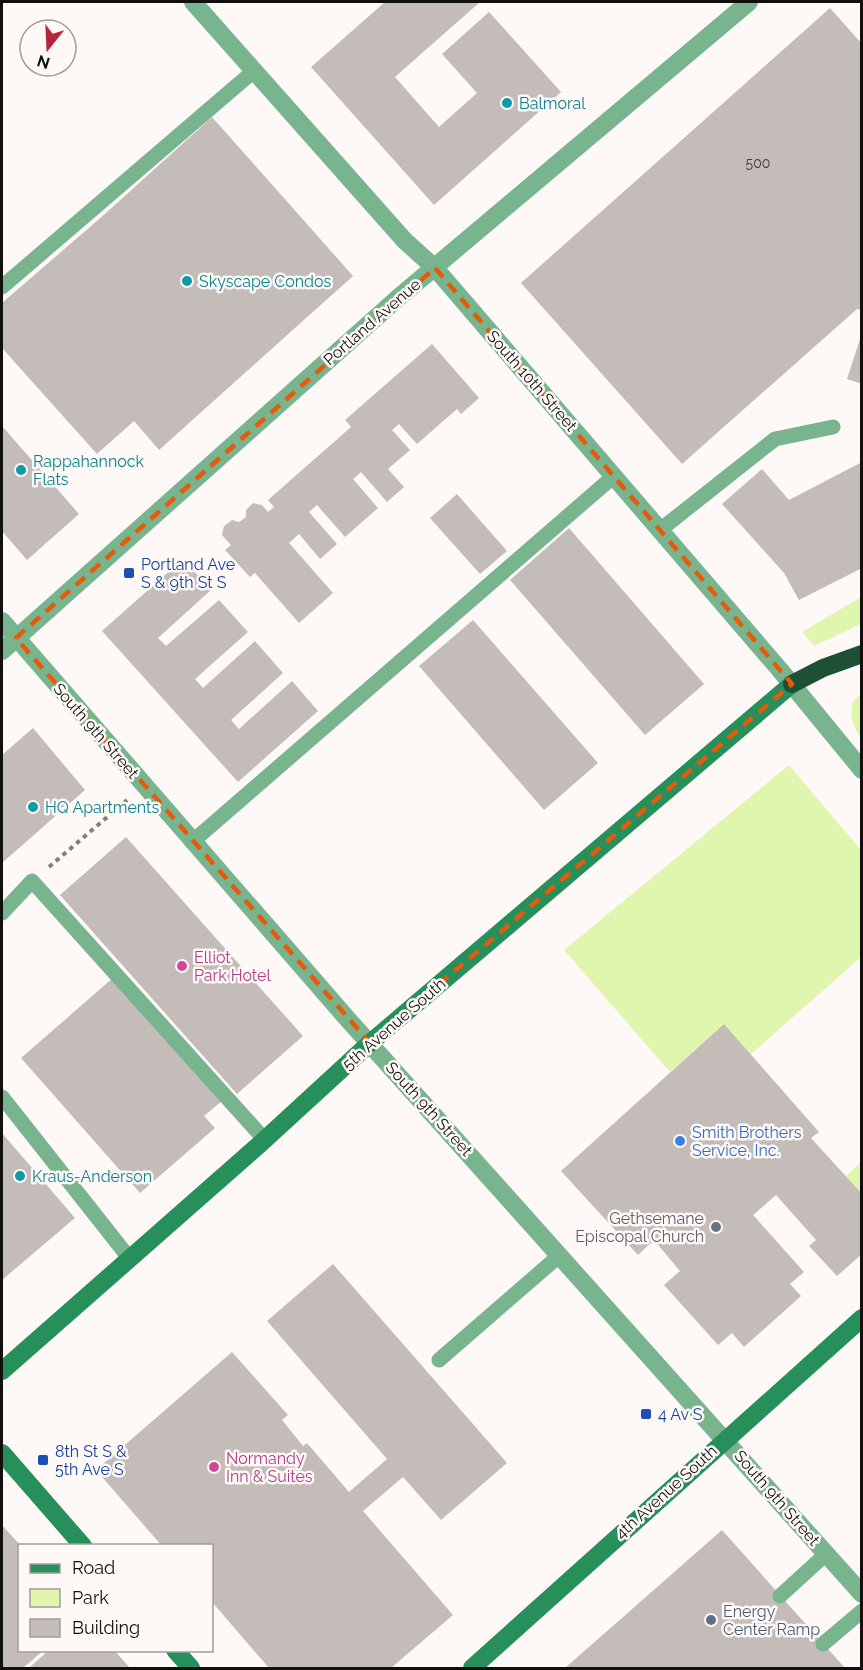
<svg xmlns="http://www.w3.org/2000/svg" width="863" height="1670" font-family="Raleway,sans-serif">
	<style>
		.green { fill: #e0f6af }
		.building { fill: #c3bcb9 }
		.lines { fill: none; stroke-linecap: round; stroke-linejoin: round }
		.path { stroke: #817e7c; stroke-width: 4; stroke-dasharray: 4.5 4.5; stroke-linecap: butt }
		.service { stroke: #78b48e; stroke-width: 15 }
		.tertiary { stroke: #78b48e; stroke-width: 18 }
		.secondary { stroke: #27905a; stroke-width: 18 }
		.motorway { stroke: #1e5134; stroke-width: 18 }
		.marked { fill: none; stroke: #e8590c; stroke-width: 4.5; stroke-dasharray: 12 8; stroke-linejoin: round }
		.culture-dot { fill: #0f9aa8; stroke: #fef9f7; stroke-width: 2 }
		.transit-dot { fill: #1a4fb4; stroke: #fef9f7; stroke-width: 2 }
		.hotel-dot { fill: #d1479c; stroke: #fef9f7; stroke-width: 2 }
		.shop-dot { fill: #3f7fe0; stroke: #fef9f7; stroke-width: 2 }
		.worship-dot { fill: #6b7280; stroke: #fef9f7; stroke-width: 2 }
		.service-dot { fill: #5c6f8a; stroke: #fef9f7; stroke-width: 2 }
		.labels { text-anchor: middle; dominant-baseline: central; stroke-width: 5; stroke-linejoin: round; paint-order: stroke }
		.number-label { font-size: 14px; fill: #3e3b3a }
		.culture-label { font-size: 16px; fill: #0d838f; stroke: #fef9f7; text-anchor: start }
		.street-label { font-size: 16px; fill: #12100f; stroke: #fef9f7 }
		.transit-label { font-size: 16px; fill: #164399; stroke: #fef9f7; text-anchor: start }
		.hotel-label { font-size: 16px; fill: #b23c85; stroke: #fef9f7; text-anchor: start }
		.shop-label { font-size: 16px; fill: #366cbe; stroke: #fef9f7; text-anchor: start }
		.worship-label { font-size: 16px; fill: #5b616d; stroke: #fef9f7; text-anchor: end }
		.service-label { font-size: 16px; fill: #4e5e75; stroke: #fef9f7; text-anchor: start }
	</style>
	<rect width="100%" height="100%" fill="#fef9f7"/>
	<path class="green" d="M861,597V624L814,646L802,632Z
		M861,694V737C851,725 850,717 853,701Z
		M789,765L861,850V957L750,1055L724,1025L670,1072L564,950Z
		M861,1162V1194L846,1176Z"/>
	<path class="building" d="M385,2H480L395,77L439,127L477,93L442,54L489,12L561,92L434,205L311,67Z
		M830,8L862,44V310L857,309L682,464L521,283Z
		M212,117L353,276L159,450L134,421L97,454L2,348V303L106,213Z
		M861,336H862V384L847,379Z
		M432,344L479,398L461,414L457,409L417,444L399,424L392,430L410,450L388,469L404,487L387,502L361,472L353,479L378,508L345,537L317,505L309,512L337,544L320,559L299,534L289,543L333,593L299,623L255,573L250,577L225,550L231,545L222,535L224,526L232,520L239,522L246,517V510L253,503L262,505L268,512L274,507L268,500L351,427L345,420Z
		M2,426L79,514L27,560L2,531Z
		M862,462V568L799,600L784,573L722,504L762,469L789,500Z
		M457,494L507,551L480,574L430,518Z
		M569,528L704,684L645,735L510,580Z
		M183,559L211,590L158,638L166,646L219,600L248,632L195,679L203,688L255,641L283,673L231,720L239,729L292,681L318,711L238,782L102,631Z
		M473,620L598,763L544,810L419,666Z
		M33,728L85,790L2,863V755Z
		M126,837L303,1036L237,1094L60,895Z
		M114,977L222,1101L204,1116L215,1128L140,1193L21,1058Z
		M724,1024L819,1132L811,1138L862,1194V1254L837,1276L809,1246L816,1240L776,1195L753,1215L804,1272L790,1284L801,1296L744,1347L732,1333L718,1345L664,1285L680,1271L654,1240L638,1255L561,1171Z
		M2,1133L75,1218L2,1280Z
		M333,1264L507,1463L441,1520L403,1477L363,1511L453,1615L391,1668H269L212,1602V1546H162L96,1470L232,1352L288,1415L282,1420L303,1446L307,1443L349,1492L387,1459L267,1321Z
		M2,1525L20,1545V1650H44L23,1668H2Z
		M722,1530L845,1668H565Z
		M49,1650H114L130,1668H29Z"/>
	<g class="lines">
		<path class="path" d="M49,867L127,800"/>
		<path class="service" d="M2,287L255,70
			M660,530L775,439L833,427
			M192,842L614,476
			M2,913L32,881L265,1140
			M2,1097L130,1259
			M439,1360L560,1255
			M780,1596L826,1554
			M823,1644L862,1611"/>
		<path class="tertiary" d="M193,2L405,241L435,268L780,670L862,770
			M2,621L344,1015L862,1594
			M2,651L398,298L749,2"/>
		<path class="secondary" d="M2,1371L260,1144L370,1043L792,684
			M2,1453L83,1546
			M175,1650L191,1668
			M472,1668L862,1318"/>
		<path class="motorway" d="M792,684L823,668L862,654"/>
	</g>
	<path class="marked" d="M435,268L792,684L370,1043L16,638Z"/>
	<g class="culture-dot">
		<circle cx="507" cy="103" r="6"/>
		<circle cx="187" cy="281" r="6"/>
		<circle cx="21" cy="470" r="6"/>
		<circle cx="33" cy="807" r="6"/>
		<circle cx="20" cy="1176" r="6"/>
	</g>
	<g class="transit-dot">
		<rect x="123" y="567" width="12" height="12" rx="3"/>
		<rect x="640" y="1408" width="12" height="12" rx="3"/>
		<rect x="37" y="1454" width="12" height="12" rx="3"/>
	</g>
	<g class="hotel-dot">
		<circle cx="182" cy="966" r="6"/>
		<circle cx="214" cy="1467" r="6"/>
	</g>
	<circle class="shop-dot" cx="680" cy="1141" r="6"/>
	<circle class="worship-dot" cx="716" cy="1227" r="6"/>
	<circle class="service-dot" cx="711" cy="1620" r="6"/>
	<g class="labels">
		<g class="number-label">
			<text x="758" y="163">500</text>
		</g>
		<g class="culture-label">
			<text x="519" y="103">Balmoral</text>
			<text x="199" y="281">Skyscape Condos</text>
			<text x="33" y="461">Rappahannock<tspan x="33" dy="18">Flats</tspan></text>
			<text x="45" y="807">HQ Apartments</text>
			<text x="32" y="1176">Kraus-Anderson</text>
		</g>
		<g class="street-label">
			<text transform="translate(372 322) rotate(-41)">Portland Avenue</text>
			<text transform="translate(532 381) rotate(49)">South 10th Street</text>
			<text transform="translate(96 731) rotate(49)">South 9th Street</text>
			<text transform="translate(394 1024) rotate(-41)">5th Avenue South</text>
			<text transform="translate(429 1109) rotate(48)">South 9th Street</text>
			<text transform="translate(666 1492) rotate(-42)">4th Avenue South</text>
			<text transform="translate(777 1498) rotate(49)">South 9th Street</text>
		</g>
		<g class="transit-label">
			<text x="141" y="564">Portland Ave<tspan x="141" dy="18">S &amp; 9th St S</tspan></text>
			<text x="658" y="1414">4 Av S</text>
			<text x="55" y="1451">8th St S &amp;<tspan x="55" dy="18">5th Ave S</tspan></text>
		</g>
		<g class="hotel-label">
			<text x="194" y="957">Elliot<tspan x="194" dy="18">Park Hotel</tspan></text>
			<text x="226" y="1458">Normandy<tspan x="226" dy="18">Inn &amp; Suites</tspan></text>
		</g>
		<g class="shop-label">
			<text x="692" y="1132">Smith Brothers<tspan x="692" dy="18">Service, Inc.</tspan></text>
		</g>
		<g class="worship-label">
			<text x="704" y="1218">Gethsemane<tspan x="704" dy="18">Episcopal Church</tspan></text>
		</g>
		<g class="service-label">
			<text x="723" y="1611">Energy<tspan x="723" dy="18">Center Ramp</tspan></text>
		</g>
	</g>
	<rect width="863" height="1670" fill="none" stroke="#12100f" stroke-width="6"/>
	<rect x="18" y="1544" width="195" height="108" fill="#fef9f7" stroke="#a09c9a" stroke-width="1.5"/>
	<rect x="30" y="1564" width="30" height="9" fill="#27905a" stroke="#a09c9a" stroke-width="1.5"/>
	<text x="72" y="1574" font-size="18" fill="#12100f">Road</text>
	<rect x="30" y="1589" width="30" height="18" fill="#e0f6af" stroke="#a09c9a" stroke-width="1.5"/>
	<text x="72" y="1604" font-size="18" fill="#12100f">Park</text>
	<rect x="30" y="1619" width="30" height="18" fill="#c3bcb9" stroke="#a09c9a" stroke-width="1.5"/>
	<text x="72" y="1634" font-size="18" fill="#12100f">Building</text>
	<g transform="translate(48 48) rotate(198)"><circle r="28" fill="#fef9f7" stroke="#a09c9a" stroke-width="1.5"/>
	<path d="M0-4.5L10 22L0 15L-10 22Z" fill="#b7253b"/>
	<text y="-9" font-size="16" font-weight="bold" text-anchor="middle" fill="#12100f">N</text>
	</g>
</svg>
